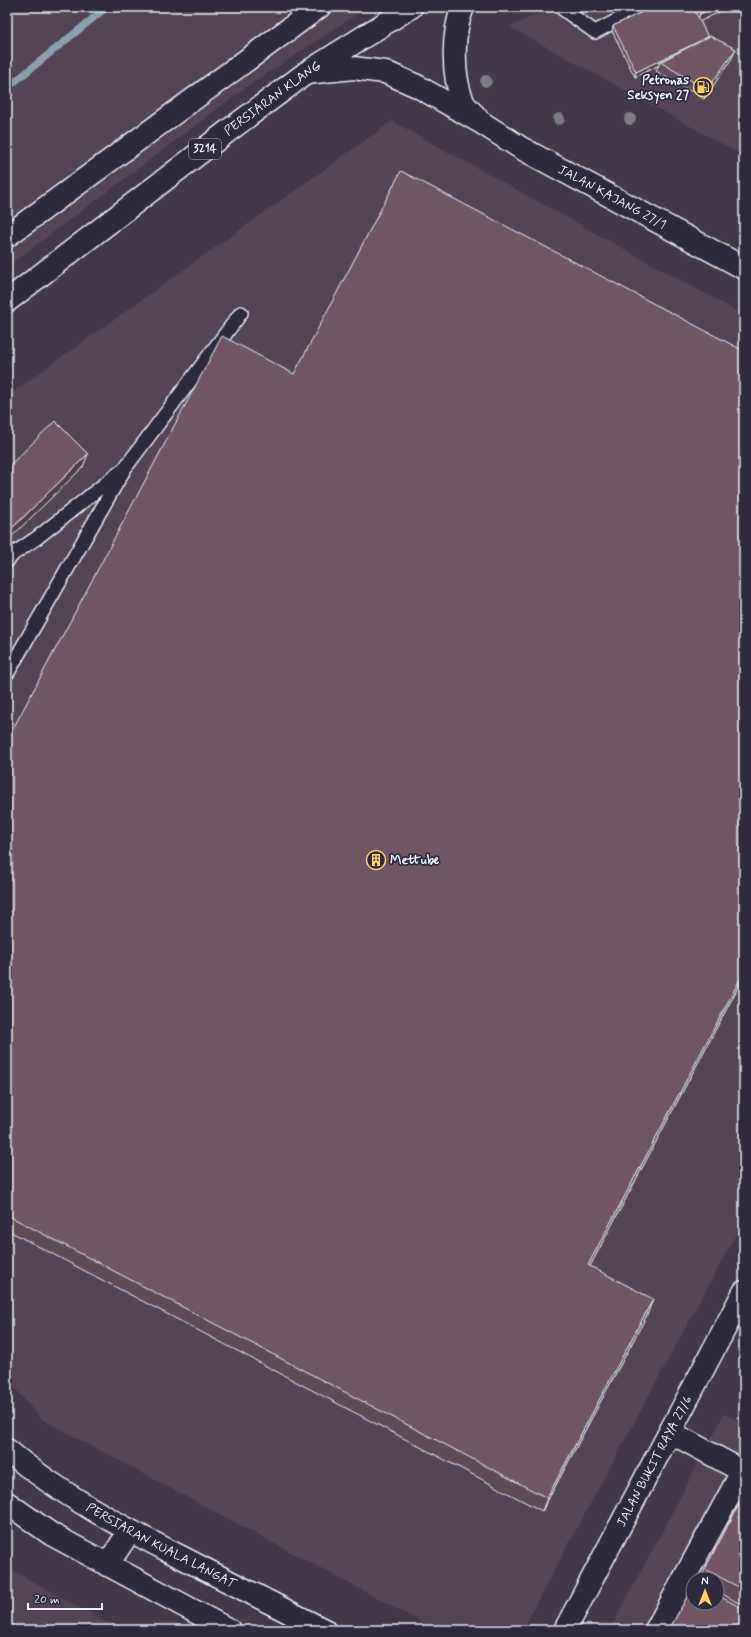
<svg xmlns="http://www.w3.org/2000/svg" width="751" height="1637" font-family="Mynerve,sans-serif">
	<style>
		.built { fill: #534553; fill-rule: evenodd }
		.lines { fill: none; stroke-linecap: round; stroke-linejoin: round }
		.stream { stroke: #8d9fae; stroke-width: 7 }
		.service-casing { stroke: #e8f1f8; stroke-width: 16 }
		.minor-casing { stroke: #e8f1f8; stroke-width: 25 }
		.primary-casing { stroke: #e8f1f8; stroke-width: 25 }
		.service { stroke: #2f2a3d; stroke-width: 13 }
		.minor { stroke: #2f2a3d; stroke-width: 22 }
		.primary { stroke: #2f2a3d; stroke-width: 22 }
		.tree { fill: #7c7c83 }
		.wall { fill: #5f4b54; stroke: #e8f1f8 }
		.shaded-wall { fill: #4e3d45; stroke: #e8f1f8 }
		.building { fill: #6f5762; stroke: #e8f1f8 }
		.labels { text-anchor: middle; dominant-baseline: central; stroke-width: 3.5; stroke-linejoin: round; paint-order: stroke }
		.shield { fill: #2f2a3d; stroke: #b0b5c0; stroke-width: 1 }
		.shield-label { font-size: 12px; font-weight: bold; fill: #e8f1f8 }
		.poi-label { font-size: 13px; font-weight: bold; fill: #e8f1f8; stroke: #2f2a3d; text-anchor: end }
		.street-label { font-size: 13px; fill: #e8f1f8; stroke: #2f2a3d }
	</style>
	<rect width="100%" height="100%" fill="#423848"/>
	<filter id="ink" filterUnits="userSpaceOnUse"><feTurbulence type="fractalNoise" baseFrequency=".025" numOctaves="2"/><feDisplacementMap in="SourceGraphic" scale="8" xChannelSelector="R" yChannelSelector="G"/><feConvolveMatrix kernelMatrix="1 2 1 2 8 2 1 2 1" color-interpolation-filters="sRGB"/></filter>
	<g filter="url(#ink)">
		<path class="built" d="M7,7H368L248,86L7,267Z
			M551,7H744V156L510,27Z
			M392,121L744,315V1220L522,1630H436L41,1419L7,1379V396Z
			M724,1414L744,1424V1630H610ZM693,1579H717V1603H693Z
			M7,1567L120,1630H7Z"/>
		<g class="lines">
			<path class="stream" d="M7,88L107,7"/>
			<defs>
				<path id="service" d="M560,7L595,32L643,7
					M7,561L13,554L38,537L120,472
					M7,674L125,468L241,313"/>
				<g id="minor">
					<path d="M463,7C452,33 452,75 463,102C465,107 473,113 477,118"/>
					<path id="s1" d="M306,73L353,68L385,72L417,86L482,123L521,148L744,268"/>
					<path d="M670,1432L744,1472"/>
					<path id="s2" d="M565,1630L744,1292"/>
					<path d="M656,1630L742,1472"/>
				</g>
				<g id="primary">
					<path d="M7,236L319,7"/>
					<path id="s3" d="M7,301L228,131L306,73L411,7"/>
					<path id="s4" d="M7,1450C61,1495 123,1528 185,1559C231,1583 277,1606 324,1630"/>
					<path d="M7,1503L51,1534L229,1630"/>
					<path d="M107,1565L130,1531"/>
				</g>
			</defs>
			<use href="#service" class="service-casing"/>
			<use href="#minor" class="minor-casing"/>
			<use href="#primary" class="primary-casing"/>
			<use href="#service" class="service"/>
			<use href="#minor" class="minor"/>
			<use href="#primary" class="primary"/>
		</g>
		<g class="tree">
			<circle cx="486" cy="81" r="6"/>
			<circle cx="559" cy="119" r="6"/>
			<circle cx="630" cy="119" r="6"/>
		</g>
		<path class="wall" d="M652,7H729L700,21L707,38L736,49L732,58L704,99L656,71L659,65L635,77L612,31L613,26Z
			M744,351V976L590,1266L648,1313L542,1511L7,1230V740L294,374Z
			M744,1497V1606L717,1591V1579H701L705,1569Z"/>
		<path class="shaded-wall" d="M714,7H729L697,23L700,14Z
			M708,37L706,41L660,62L659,65L635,77L636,72Z
			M736,49L732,58L704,99L707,90Z
			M88,454L83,467L7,541V533Z
			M744,972V976L583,1279L588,1265Z
			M653,1299L648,1313L542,1511L547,1498Z"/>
		<path class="building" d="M652,7H693L708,37L636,72L613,26Z
			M697,7H714L700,14Z
			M710,36L736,49L707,90L660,62Z
			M401,171L744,351V972L588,1265L653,1299L547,1498L7,1215V740L222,336L294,374Z
			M55,421L88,454L7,533V468Z
			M743,1497H744V1590L705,1569Z
			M693,1586V1603H717V1595L744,1609V1630H669Z"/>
	</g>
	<defs>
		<symbol id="fuel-ring" viewBox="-11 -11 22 22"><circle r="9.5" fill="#2f2a3d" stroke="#ffd166" stroke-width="1.5"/><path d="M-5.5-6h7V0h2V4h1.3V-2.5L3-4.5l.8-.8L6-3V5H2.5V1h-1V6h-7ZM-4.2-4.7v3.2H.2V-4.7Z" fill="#ffd166"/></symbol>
		<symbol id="building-ring" viewBox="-11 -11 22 22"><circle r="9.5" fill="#2f2a3d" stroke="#ffd166" stroke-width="1.5"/><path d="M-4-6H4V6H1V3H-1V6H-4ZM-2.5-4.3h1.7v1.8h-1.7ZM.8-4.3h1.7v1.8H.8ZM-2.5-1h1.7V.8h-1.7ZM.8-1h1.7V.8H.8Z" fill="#ffd166"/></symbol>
	</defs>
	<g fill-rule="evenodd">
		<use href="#fuel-ring" x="692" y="76" width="22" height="22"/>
		<use href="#building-ring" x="365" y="849" width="22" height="22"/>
	</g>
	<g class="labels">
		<rect class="shield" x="189" y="139" width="32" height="20" rx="3"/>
		<g class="shield-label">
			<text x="205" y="149">3214</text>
		</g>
		<g class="poi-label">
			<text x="689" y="80">Petronas<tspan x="689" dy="15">Seksyen 27</tspan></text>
			<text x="390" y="860" text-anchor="start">Mettube</text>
		</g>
		<g class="street-label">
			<text stroke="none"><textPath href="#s3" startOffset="334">PERSIARAN KLANG</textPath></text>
			<text stroke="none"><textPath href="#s1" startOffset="339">JALAN KAJANG 27/1</textPath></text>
			<text stroke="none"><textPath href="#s2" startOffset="191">JALAN BUKIT RAYA 27/6</textPath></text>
			<text stroke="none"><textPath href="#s4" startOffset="182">PERSIARAN KUALA LANGAT</textPath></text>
		</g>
	</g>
	<rect width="751" height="1637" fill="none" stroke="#2f2a3d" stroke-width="24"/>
	<rect x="12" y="12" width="727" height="1613" fill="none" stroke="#e8f1f8" stroke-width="1.5" filter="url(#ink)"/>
	<g transform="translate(705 1591)"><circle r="19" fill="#2f2a3d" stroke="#797a88"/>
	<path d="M0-3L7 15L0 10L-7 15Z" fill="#ffd166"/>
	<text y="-6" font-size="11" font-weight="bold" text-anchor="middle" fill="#e8f1f8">N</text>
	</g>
	<path d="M28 1603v6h74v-6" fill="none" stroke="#e8f1f8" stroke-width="2"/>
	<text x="34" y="1603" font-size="12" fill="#e8f1f8" stroke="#2f2a3d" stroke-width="3" paint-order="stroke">20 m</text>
</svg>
